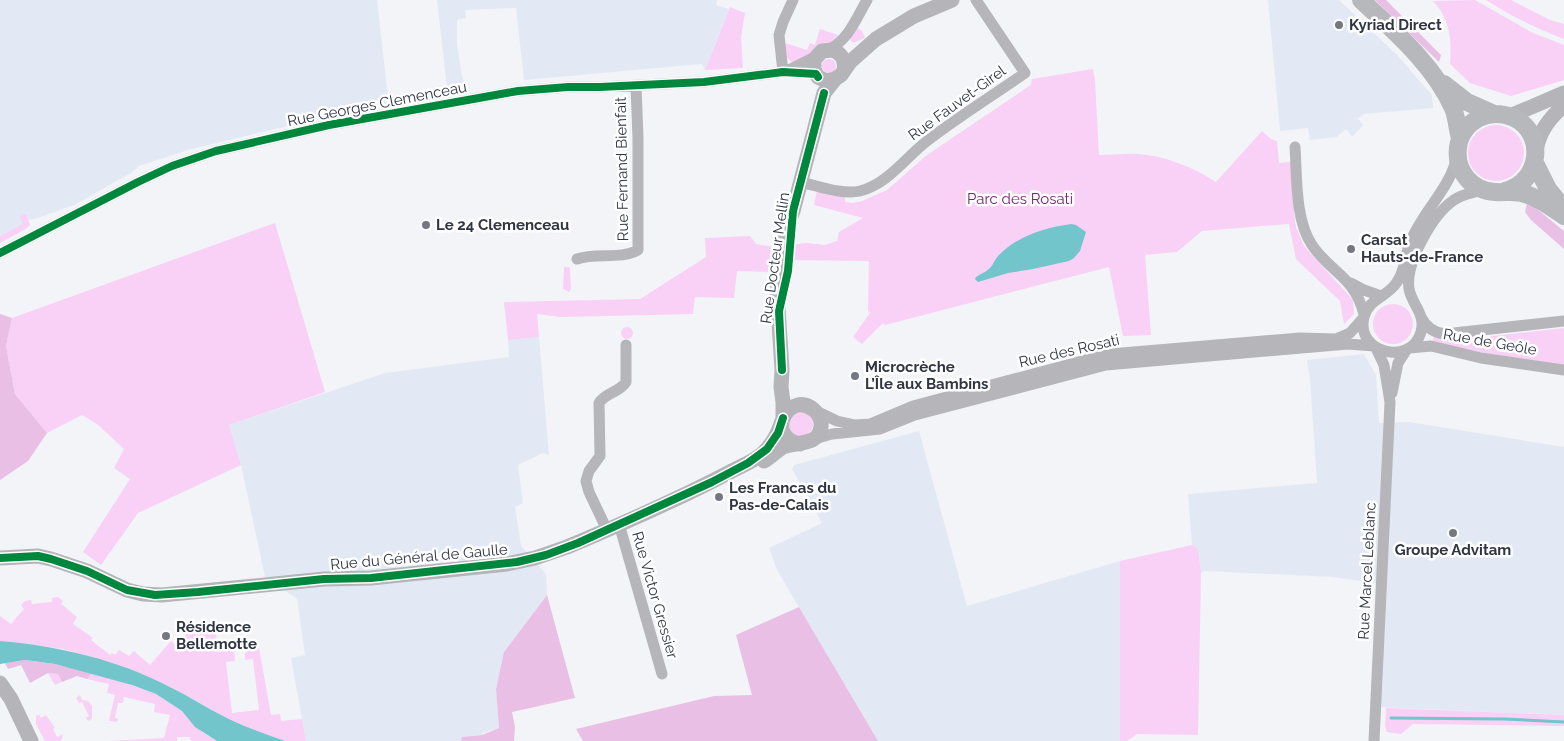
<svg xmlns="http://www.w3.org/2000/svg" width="1564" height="741" font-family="Raleway,sans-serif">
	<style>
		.built { fill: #e3e9f4 }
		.green { fill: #f9d0f6 }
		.forest { fill: #e9bfe6 }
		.water { fill: #73c5cc }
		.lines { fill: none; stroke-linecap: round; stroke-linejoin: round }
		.stream { stroke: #73c5cc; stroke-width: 3 }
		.street { stroke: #b6b5ba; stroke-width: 11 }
		.secondary { stroke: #b5b4b9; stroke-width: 15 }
		.primary { stroke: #b7b8bc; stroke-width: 18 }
		.cycleway-casing { stroke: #fff; stroke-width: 11 }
		.cycleway { stroke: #00873e; stroke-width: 8 }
		.poi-dot { fill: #737882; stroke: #fff; stroke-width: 2 }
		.labels { text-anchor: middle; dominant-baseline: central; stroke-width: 5; stroke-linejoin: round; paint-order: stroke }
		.poi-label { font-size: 15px; font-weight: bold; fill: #2f3542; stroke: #fff; text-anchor: start }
		.street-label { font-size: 15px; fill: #2f3542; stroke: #fff }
		.park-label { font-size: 15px; fill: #7c2174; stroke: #fff }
	</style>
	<rect width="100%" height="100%" fill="#f2f4f8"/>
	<path class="built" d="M0,0H377L389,106L275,129L188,150L139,166L131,173L74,205L35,219L28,220L26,214L20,216L24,224L0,236Z
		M437,0H717L716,5L729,9L705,70L702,64L524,80L516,8L465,10L466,18L457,20V44L462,77L465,85L447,88Z
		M1268,0H1339L1397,55L1432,95L1433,108L1364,114L1358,118L1363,125L1352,137L1346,129L1337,137L1310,140L1308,128L1280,131Z
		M539,337L549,455L543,453L518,465L523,503L515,507L521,546L546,574L547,595L504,652L496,689L499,728L482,733V735L462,737L461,741H306L291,658L305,655L297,599L265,577L241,465L229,425L385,373L509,357L508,340Z
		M1364,354L1376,375L1379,423L1409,422L1564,447V715L1375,707L1381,584L1333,577L1204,571L1201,573L1198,549L1192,545L1188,494L1317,483L1310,379L1307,360Z
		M919,431L967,606L1120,561V741H878L777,570L769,548L822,523L792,469L794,465Z"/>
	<path class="green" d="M1475,0L1533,33L1564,45V80L1511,96L1470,83L1450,64C1452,39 1450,19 1433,1Z
		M1486,0H1511L1550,20L1564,24V39C1537,29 1511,16 1486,0Z
		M730,7L745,13L741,37L743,68L705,70Z
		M856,27L862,31L865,38L853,43L849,38Z
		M820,29L838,35L831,42L821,45L807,57L792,63L786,56L785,43L807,50L810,43L815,45Z
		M822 66a7 7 0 1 1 14 0a7 7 0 1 1-14 0Z
		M1093,69L1095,81L1099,155C1112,155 1126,153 1138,154C1166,156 1192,167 1216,182L1262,131L1271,139L1277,141L1279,163L1292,162L1294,212L1296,227L1304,246L1353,300L1354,314L1344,324L1340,301L1296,259L1289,224L1202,231L1177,252L1145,255L1151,335L1123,336L1109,267L885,325L883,323L862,344L853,337L870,313L868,310L869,261L785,260L770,272L737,271L734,298L695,297L693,314L561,317L537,314L539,337L508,340L504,302L640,299L706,257L705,238L750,236L756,244L775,247L806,243L825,245L837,241L839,232L863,218L814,205L817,190L845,197V202L853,203L862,201L887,190L927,155L1031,85L1032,79Z
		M1468 153a28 28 0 1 1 56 0a28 28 0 1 1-56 0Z
		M26,214L30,225L24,230L0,243V236L23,224L20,216Z
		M275,223L325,392L229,425L241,465L138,513L101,565L83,552L130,479L114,468L124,449L97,424L82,415L47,433L15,394L6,346L12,318Z
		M564,267H569L570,269L571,289L569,292L563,289Z
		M1373 324a20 20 0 1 1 40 0a20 20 0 1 1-40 0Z
		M621 333a6 6 0 1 1 12 0a6 6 0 1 1-12 0Z
		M1564,328V366L1432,344L1434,336L1468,334L1484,337Z
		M789 424a12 12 0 1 1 24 0a12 12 0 1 1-24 0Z
		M1192,545L1198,549L1201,573L1198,735L1137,734L1127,741H1120V561Z
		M58,597L63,601L61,604L77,617L73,624L93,638L91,640L110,655L112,653L115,655L119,650L129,656L134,651L150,665L171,641L178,647L181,643L180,641L190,629L187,626L191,623L216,620L218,622L219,625L215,626L217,641L214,642L215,647L234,646L235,661L226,662L232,713L259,710L253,659L245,660V653L249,650L259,648L271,715L280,714L281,721L302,719L306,741H285L253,730L225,717L171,687L138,673L107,662L63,649L0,641V616L11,624L24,609L21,605L25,601L31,600L32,604L52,602V598Z
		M48,673L58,674L62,682L55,685Z
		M92,673L120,681L156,694L182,711L202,732L217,741H184H191L190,737H177V741H109L164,738L170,715L154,712L155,704L124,697L123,703H118L115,718L118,719L117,722L109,721L115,695L107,693L109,684L87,679Z
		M80,695L82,700L88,701L92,706V719L88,721L86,718L89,716L82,702L79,703L76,698Z
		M1386,708L1564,715V726L1413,724L1401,734L1387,732L1385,726Z
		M39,715L41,718L46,715L55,728L53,729L57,737L63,734L61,741H45L36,724V716Z"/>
	<path class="forest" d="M1375,0H1386L1441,55L1439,62Z
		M1527,203L1532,205L1564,231V249L1531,220L1525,212Z
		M0,314L12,318L6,346L15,394L47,433L28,461L0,480Z
		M547,595L575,698L512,712L515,727L514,741H461L462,737L482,735L499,728L496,689L504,652Z
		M799,607L878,741H583L576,729L714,696L752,695L736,635Z
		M25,660L55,664L92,673L87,679L77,676L62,682L58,674L48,673L30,683L21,665L8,669L5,663Z"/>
	<path class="water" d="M1071,224L1076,225L1086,232L1080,251L1074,258L1069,261L1033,269L1008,273L978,282L975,279L976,277C980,274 986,272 990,268C993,265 995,259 999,255C1018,236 1044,228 1071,224Z
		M0,641C59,646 119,660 172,688C190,697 207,708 225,717C245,727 265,734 285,741H217L195,727L182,711L156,694L132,685L55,664L25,660L0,664Z"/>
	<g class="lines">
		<path class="stream" d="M1391,718L1504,719L1564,722"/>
		<path class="street" d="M829,49C848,41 857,17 867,0
			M787,71L815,57
			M783,72L779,35L783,22L793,0
			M1295,147C1297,177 1295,220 1312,245C1331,273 1354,276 1364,314
			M1457,156C1450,190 1422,211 1410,243C1405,255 1405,271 1397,282C1388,297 1369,298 1364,317C1355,353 1411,367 1421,332C1426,314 1412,305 1409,289C1405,263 1433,214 1454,200C1462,194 1473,193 1482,190
			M800,182C819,186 842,195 860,191C888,184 906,157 927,141C958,117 992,96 1025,73L976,0
			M0,253L138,182L172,166L216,151L329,125L518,91L568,87H600L704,82L783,72L816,74
			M577,259C596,252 620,260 638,250V138L636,86
			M1351,283L1364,290L1381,296
			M1421,317C1426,327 1434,333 1445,334L1564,321
			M1410,348L1431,346L1481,358L1564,370
			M1392,393L1398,363L1407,349
			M816,411L837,421L855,425L870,424L913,406L1097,357L1110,354L1300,338L1336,339L1350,333L1364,317
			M814,439L832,434L880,429L915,415L1106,365L1348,344L1374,346
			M619,524L662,674
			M607,530L589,492L586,481L589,471L600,456L599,403C606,392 619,393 626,382V345
			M1374,741L1390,402L1384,365L1376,348"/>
		<path class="secondary" d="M844,70C846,61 842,54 833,50L822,51L814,60V70L818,77L826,81L835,79L841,75L850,62L876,39L914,16L952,0
			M1510,116L1564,93
			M1536,151C1539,131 1550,118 1564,105
			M783,418V402L781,387L782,370L777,292L779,262L783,237L793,211L824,93L835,79
			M764,461C771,457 776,451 783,447C796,441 818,447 821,427C822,421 819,414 814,410C790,389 763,436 800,444
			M0,558L38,556L51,559L87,571L127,590L143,594L162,595L324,579L371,578L507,564L535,558L567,547C622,524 677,500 730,472C741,466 753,462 763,453C772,445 778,433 782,421
			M0,683L11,699L31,741"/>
		<path class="primary" d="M1361,0C1395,32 1434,65 1453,108C1457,118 1457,128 1460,138
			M1444,84L1467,102L1494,114
			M1535,163L1548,189L1564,209
			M1505,191C1541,182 1547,132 1512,117C1501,113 1489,113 1479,118C1467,124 1459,136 1458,148C1455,171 1472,191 1495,192C1505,193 1514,190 1525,194C1539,198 1552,208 1564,216"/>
		<defs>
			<path id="cycleway" d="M0,253L138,182L172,166L216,151L329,125L518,91L568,87H600L704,82L783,72L816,74L818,77
				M782,370L779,311L788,271L793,211L824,93
				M0,558L38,556L51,559L87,571L127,590L155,595L198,592L324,579L371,578L517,562L546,555L578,543L712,482L748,463L767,449L778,433L783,418"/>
		</defs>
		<use href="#cycleway" class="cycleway-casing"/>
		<use href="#cycleway" class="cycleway"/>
	</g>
	<g class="poi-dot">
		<circle cx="1339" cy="25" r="5"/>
		<circle cx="426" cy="225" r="5"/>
		<circle cx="1351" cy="249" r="5"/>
		<circle cx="855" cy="376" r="5"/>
		<circle cx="719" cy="497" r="5"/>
		<circle cx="1453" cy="533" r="5"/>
		<circle cx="166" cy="636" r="5"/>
	</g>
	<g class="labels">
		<g class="poi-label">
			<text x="1349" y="25">Kyriad Direct</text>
			<text x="436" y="225">Le 24 Clemenceau</text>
			<text x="1361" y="240">Carsat<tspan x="1361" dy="17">Hauts-de-France</tspan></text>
			<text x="865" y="367">Microcrèche<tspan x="865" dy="17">L’Île aux Bambins</tspan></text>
			<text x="729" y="488">Les Francas du<tspan x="729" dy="17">Pas-de-Calais</tspan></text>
			<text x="1453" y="550" text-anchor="middle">Groupe Advitam</text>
			<text x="176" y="627">Résidence<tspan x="176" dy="17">Bellemotte</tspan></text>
		</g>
		<g class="street-label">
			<text transform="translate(957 103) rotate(-36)">Rue Fauvet-Girel</text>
			<text transform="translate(377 104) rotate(-11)">Rue Georges Clemenceau</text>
			<text transform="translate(622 169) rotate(-91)">Rue Fernand Bienfait</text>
			<text transform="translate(775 258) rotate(-82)">Rue Docteur Mellin</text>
			<text transform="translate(1490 342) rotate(10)">Rue de Geôle</text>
			<text transform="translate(1069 351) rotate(-13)">Rue des Rosati</text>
			<text transform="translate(419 557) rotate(-5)">Rue du Général de Gaulle</text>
			<text transform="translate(1367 571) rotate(-87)">Rue Marcel Leblanc</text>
			<text transform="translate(655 595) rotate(74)">Rue Victor Gressier</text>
		</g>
		<g class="park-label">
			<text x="1020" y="199">Parc des Rosati</text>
		</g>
	</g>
</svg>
